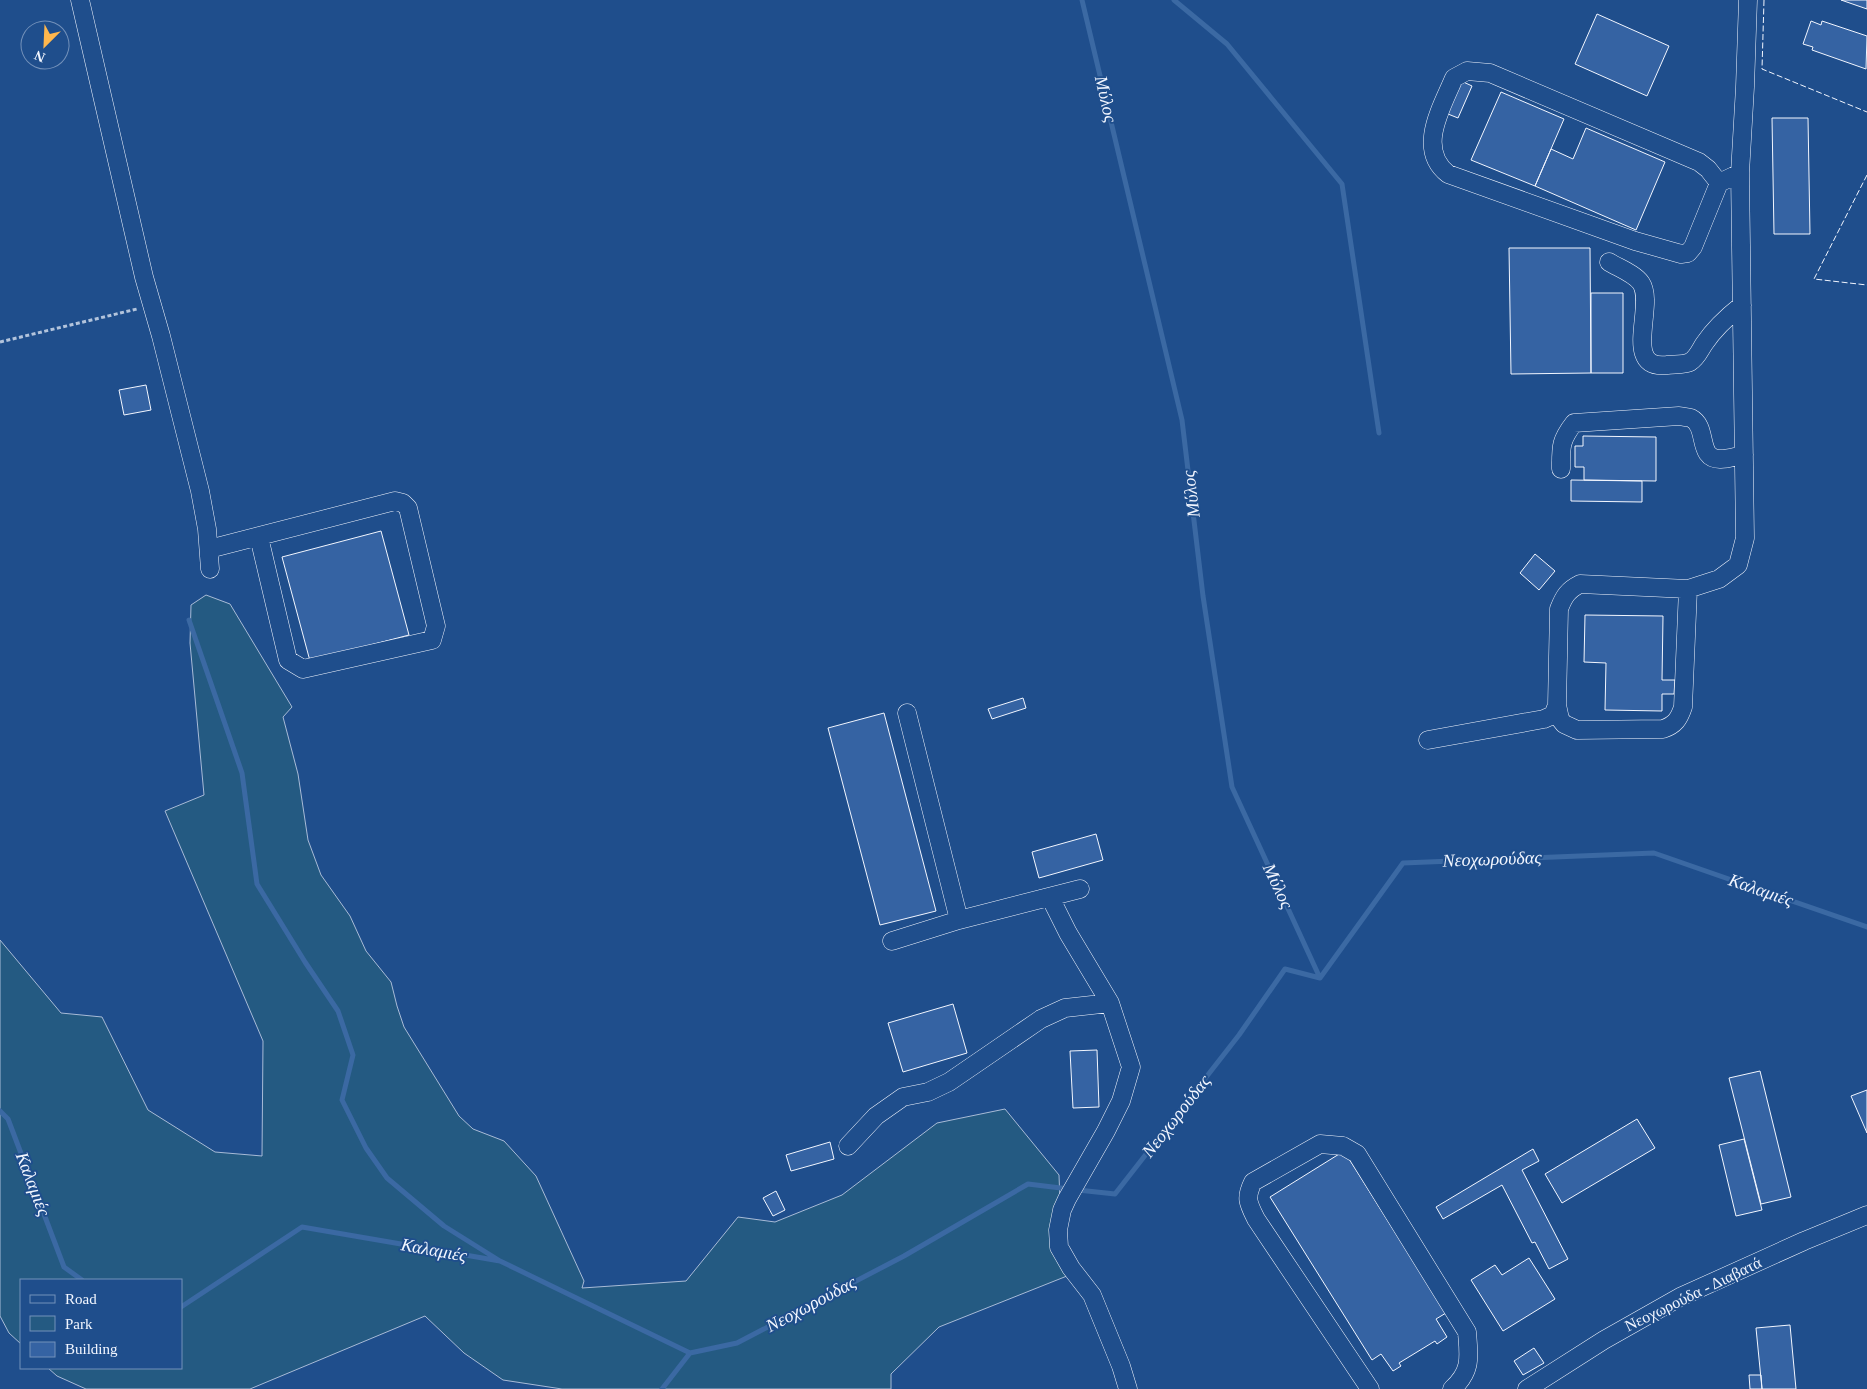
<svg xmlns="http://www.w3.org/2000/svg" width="1867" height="1389" font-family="'Times New Roman',serif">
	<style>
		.green { fill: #245a82; stroke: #a8bbd7 }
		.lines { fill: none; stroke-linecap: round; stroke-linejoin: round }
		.stream { stroke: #3b69a3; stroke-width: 5 }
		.building { fill: #3563a3; stroke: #f2f6ff }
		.minor-casing { stroke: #f2f6ff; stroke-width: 19 }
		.path { stroke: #b3c4dc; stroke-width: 3; stroke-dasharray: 4 2.5; stroke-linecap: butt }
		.minor { stroke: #1f4e8c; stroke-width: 18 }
		.fence { stroke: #f2f6ff; stroke-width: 1; stroke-dasharray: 6 2.5; stroke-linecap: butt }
		.labels { text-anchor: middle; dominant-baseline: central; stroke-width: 4; stroke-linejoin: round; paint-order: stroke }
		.street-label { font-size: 16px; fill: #f2f6ff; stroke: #1f4e8c }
		.water-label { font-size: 18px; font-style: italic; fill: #f2f6ff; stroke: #1f4e8c }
	</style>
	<rect width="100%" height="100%" fill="#1f4e8c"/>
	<path class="green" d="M206,595L230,604L292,707L283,717L298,774L308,840L321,875L350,916L366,951L391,982L397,1006L404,1027L459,1116L473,1129L504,1141L536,1176L584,1281L582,1288L686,1281L738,1217L775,1222L842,1195L937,1123L1005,1109L1059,1175L1060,1202L1072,1274L939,1327L891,1374V1389H562L503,1380L464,1353L425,1316L250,1389H86L57,1376L48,1368H181V1280H21V1344L9,1333L0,1316V940L61,1013L102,1017L148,1110L215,1152L262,1156L263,1041L165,811L204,795L190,643L191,605Z"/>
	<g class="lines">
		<path class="stream" d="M1082,0L1182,420L1203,596L1232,787L1320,978
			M1174,0L1227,44L1342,184L1379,433
			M189,620L242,773L257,884L305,962L338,1011L353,1055L342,1100L366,1148L387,1178L444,1226L500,1261
			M0,1111L8,1119L64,1267L82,1280
			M1078,1190L1115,1194L1239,1035L1285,969L1320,978L1403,863L1654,853L1867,927
			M181,1307L302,1227L500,1261L690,1353
			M662,1389L690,1353L737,1343L904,1256L1028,1184L1069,1189"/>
	</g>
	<path class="building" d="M1841,0H1867V9Z
		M1597,14L1669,46L1647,96L1575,64Z
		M1811,21L1821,25L1822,21L1867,36L1866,69L1812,50L1813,47L1803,44Z
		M1457,79L1472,86L1458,118L1443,112Z
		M1501,92L1564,119L1535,186L1471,160Z
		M1772,118H1808L1810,234H1774Z
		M1586,128L1665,162L1636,230L1535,186L1551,149L1573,159Z
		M1509,248H1590L1591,373L1511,374Z
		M1591,293H1623V373H1591Z
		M146,385L151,410L124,415L119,390Z
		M1583,436L1656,437V481L1584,480V467H1575V446H1583Z
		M1571,480L1642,481V502L1571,501Z
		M381,531L409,635L310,661L282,557Z
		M1535,554L1555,571L1539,590L1520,573Z
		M1585,615L1663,616L1662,680H1675L1674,694H1662V711L1605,710L1606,663L1584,662Z
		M1023,698L1026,708L992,719L988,709Z
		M884,713L936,911L880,925L828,728Z
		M1096,834L1103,860L1039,878L1032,852Z
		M953,1004L967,1053L903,1072L888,1023Z
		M1097,1050L1099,1107L1073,1108L1070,1051Z
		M1760,1071L1791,1197L1761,1204L1729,1078Z
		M1867,1090V1133L1851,1096Z
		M1637,1119L1655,1148L1562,1203L1545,1174Z
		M1744,1139L1762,1210L1736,1216L1719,1145Z
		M830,1142L834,1159L791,1171L786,1155Z
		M1533,1149L1539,1161L1522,1170L1568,1259L1549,1269L1535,1242L1532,1243L1502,1185L1443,1219L1436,1207Z
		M1344,1151L1446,1313L1436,1319L1447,1337L1437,1344L1435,1341L1399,1363L1401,1366L1393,1371L1381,1354L1372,1360L1270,1197Z
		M776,1191L785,1210L773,1216L763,1198Z
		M1529,1258L1555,1299L1503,1331L1471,1280L1495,1265L1502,1275Z
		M1790,1325L1796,1389H1762L1756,1328Z
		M1534,1348L1544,1363L1523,1375L1514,1361Z
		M1749,1375H1761L1762,1389H1750Z"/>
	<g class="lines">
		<defs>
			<path id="minor" d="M80,0L144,277L161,336L200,491L207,529L210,569
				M1719,183L1708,169L1699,162L1490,73L1467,71L1454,78C1442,107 1416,149 1448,174L1635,241L1681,254L1688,253L1693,247L1719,183L1740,173
				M1609,262C1619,268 1635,274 1641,283C1656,305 1621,370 1667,365C1674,364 1685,365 1690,362C1697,358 1700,350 1704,344C1714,329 1728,316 1742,305
				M1561,469C1561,447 1560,441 1574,423L1679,416C1683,417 1688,417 1691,418C1709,427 1696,460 1721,459C1728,459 1737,456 1744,455
				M209,549L395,501L403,503L408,508L436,626L432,640L303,669L288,660L259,537
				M1557,705L1560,719L1564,724L1577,730L1663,729C1675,725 1679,719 1683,707L1688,589
				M907,713L959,920
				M1428,740L1544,719L1553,715L1557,705L1559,609C1564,596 1568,590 1580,584L1688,589L1719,579L1738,565L1745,538L1740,173L1745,87L1748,0
				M1050,897L1068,933L1110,1003L1131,1067L1121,1101L1106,1131L1067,1199L1062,1210L1058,1230L1059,1247L1071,1268L1092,1295L1121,1366L1128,1389
				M892,941L959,920L1080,889
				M848,1146L876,1116L903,1097L928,1092L949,1082L1041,1019L1065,1008L1110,1003
				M1370,1389L1256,1219C1248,1203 1245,1198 1253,1182L1320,1144L1343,1146L1357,1154L1467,1332C1469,1357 1472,1371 1452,1389
				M1527,1389L1604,1340L1680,1297L1804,1241L1867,1215"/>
		</defs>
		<use href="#minor" class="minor-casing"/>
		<path class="path" d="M0,342L137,309"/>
		<use href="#minor" class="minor"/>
		<path class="fence" d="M1764,0L1762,69L1867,112
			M1867,175L1814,279L1867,285"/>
	</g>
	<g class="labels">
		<g class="street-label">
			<text transform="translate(1693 1294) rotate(-26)">Νεοχωρούδα - Διαβατά</text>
		</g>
		<g class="water-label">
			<text transform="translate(1106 99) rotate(77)">Μύλος</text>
			<text transform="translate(1191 494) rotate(-97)">Μύλος</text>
			<text transform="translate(1492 859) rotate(-2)">Νεοχωρούδας</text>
			<text transform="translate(1278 886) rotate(65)">Μύλος</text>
			<text transform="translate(1761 890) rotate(19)">Καλαμιές</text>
			<text transform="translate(1176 1116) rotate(-52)">Νεοχωρούδας</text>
			<text transform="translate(33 1184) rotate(69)">Καλαμιές</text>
			<text transform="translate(434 1250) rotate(10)">Καλαμιές</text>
			<text transform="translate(811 1304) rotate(-28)">Νεοχωρούδας</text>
		</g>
	</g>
	<rect x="20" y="1279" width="162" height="90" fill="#1f4e8c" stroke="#7391ba"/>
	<rect x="30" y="1295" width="25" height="8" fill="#1f4e8c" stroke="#7391ba"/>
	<text x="65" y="1304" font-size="15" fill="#f2f6ff">Road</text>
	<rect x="30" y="1316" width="25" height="15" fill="#245a82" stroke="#7391ba"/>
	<text x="65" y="1329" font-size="15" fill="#f2f6ff">Park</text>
	<rect x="30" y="1342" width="25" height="15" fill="#3563a3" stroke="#7391ba"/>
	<text x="65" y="1354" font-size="15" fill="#f2f6ff">Building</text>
	<g transform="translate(45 45) rotate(204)"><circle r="24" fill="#1f4e8c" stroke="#7391ba"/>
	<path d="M0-4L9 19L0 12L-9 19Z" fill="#ffb74d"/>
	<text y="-8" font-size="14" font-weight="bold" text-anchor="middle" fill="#f2f6ff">N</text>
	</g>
</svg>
